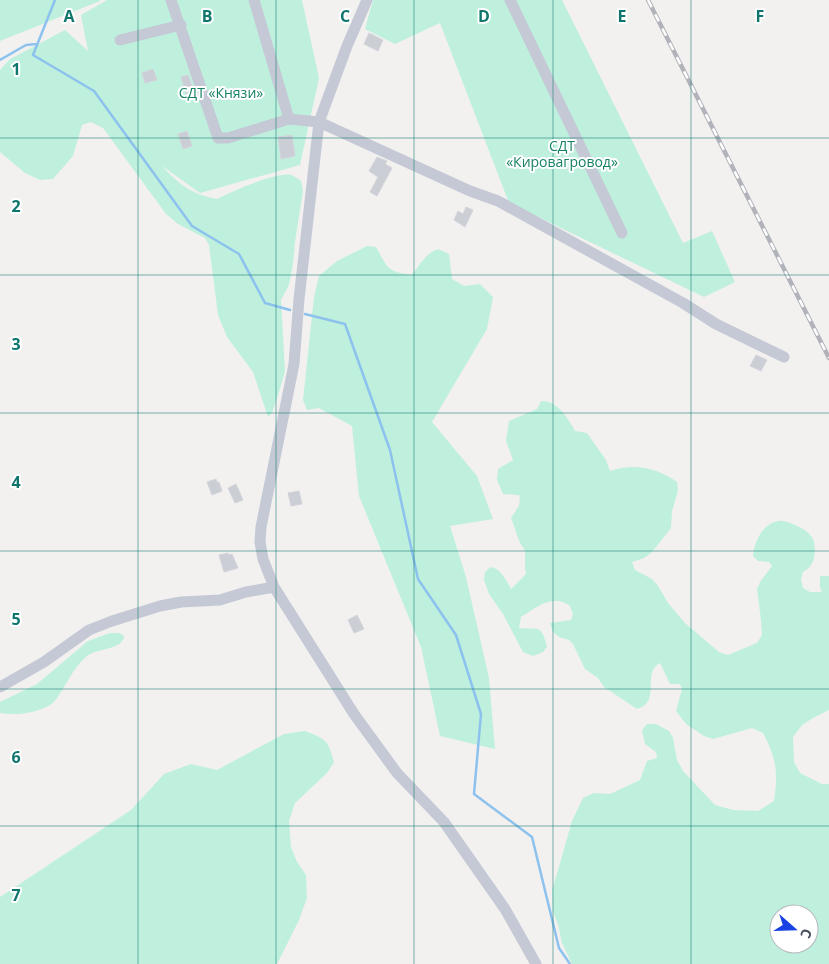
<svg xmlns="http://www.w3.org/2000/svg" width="829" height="964" font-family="'Open Sans',sans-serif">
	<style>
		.green { fill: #bff0dd; fill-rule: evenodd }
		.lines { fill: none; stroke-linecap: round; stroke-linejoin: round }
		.stream { stroke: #8cc2ed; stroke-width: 2.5 }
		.building { fill: #ccced6; stroke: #d4d4db }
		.street { stroke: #c4c9d5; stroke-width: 11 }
		.rail-casing { stroke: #b2b3ba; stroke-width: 4.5 }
		.rail { stroke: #fff; stroke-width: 2.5; stroke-dasharray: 8; stroke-linecap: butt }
		.grid { fill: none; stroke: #0f766e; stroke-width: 1; stroke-opacity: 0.55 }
		.labels { text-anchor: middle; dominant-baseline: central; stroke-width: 4; stroke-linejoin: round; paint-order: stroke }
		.park-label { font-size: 14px; fill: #178164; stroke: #fff }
		.grid-label { font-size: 16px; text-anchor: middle; font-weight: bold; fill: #0f766e; stroke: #fff; stroke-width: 4; stroke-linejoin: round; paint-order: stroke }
	</style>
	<rect width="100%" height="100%" fill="#f2f1f0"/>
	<path class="green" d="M0,0H100V1L0,41Z
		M107,0H302L319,78L300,165L200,193L162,166C180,185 191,194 217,199C230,192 278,171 291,175C294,176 298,179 301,181L303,191L295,242L293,264L289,285L281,300L285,371L279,392L272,413L268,417L253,372L227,337L218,315L209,245L205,238L178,224L166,214L103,128L91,122L82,125L73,156L53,179L40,180L25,173L0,152V70L10,59L65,30L88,51L81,15Z
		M373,0H562L683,243L712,231L735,282L704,297L509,203L440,23L395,44L365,29Z
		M367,246L376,247C388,268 386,271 411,275C421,265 424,254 438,249L449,254L452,279L464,286L480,284L493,297L487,329L432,422L477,476L493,519L450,526L466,577L489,678L495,749L440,736L421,647L359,496L352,426L319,408L307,410L303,400L314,297L319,276L337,261Z
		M541,401C557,400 568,418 575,431L587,433L606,460L610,471C634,463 656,467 677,482L678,491L672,511L671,528L652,552L644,558L632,562L635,570L652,579L658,586L668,603L685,623L719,652L728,655L757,643L762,635L761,620L757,589L760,582L772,566L769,562L758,561L753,556C754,543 762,523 779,521C785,520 792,524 797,526C804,529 812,534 814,542C815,547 815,553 814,558C812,565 809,569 803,572L801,579L803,588L810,592H822L820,587V576H829V710L813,718L802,725L793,737L794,762L800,773L822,784H829V964H572L562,943L558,924L553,912L552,891L572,821L583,798L594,793L610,794L640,780L647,761L657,758L656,752L645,744L642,730L647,724H656L669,731L673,738L677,760L683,771L715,805L733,810L758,811L774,801C778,772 777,760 763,733L752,728L713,739L704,736L686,724L676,711L682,689L680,684H670L660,663C641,673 662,702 637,709L604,687L598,678L585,669L573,644L569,640L559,637L553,632L550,623L571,620L573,614L570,606C553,593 537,607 521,617L519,628C539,630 541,623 547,647L543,652L533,656L523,652L503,614L489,594L484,580L485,572L490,567C501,568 506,580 511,589L526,574L525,569V550C517,541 516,529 511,518L519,506L520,498L519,495L503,494L497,480L498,469L513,460L506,441L509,421L537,409ZM779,914H809V944H779Z
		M110,633H119L123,635L124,638C118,651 100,647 87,656C72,668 65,689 53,703C38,713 17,716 0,713V702L37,684L88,641Z
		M305,731C326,739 328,740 334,762L327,773L295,803L289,821L291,847L297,862L306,875L307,898L299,920L277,964H0V897L131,810L164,774L191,764L217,770L284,734Z"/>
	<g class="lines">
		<path class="stream" d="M55,0L33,55L94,91L192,226L239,254L265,303L290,310
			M0,60L26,45L37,44
			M305,314L345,324L390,450L418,579L456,635L481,714L474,794L532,837L559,948L570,964"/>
	</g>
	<path class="building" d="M369,33L383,40L378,51L364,44Z
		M153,69L157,80L145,83L142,73Z
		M188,75L195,94L187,96L181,77Z
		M187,131L192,146L183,149L178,134Z
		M292,135L295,156L281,159L278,137Z
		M377,157L387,161L385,164L392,168L377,196L370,192L378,177L369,171Z
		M466,207L473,210L465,227L454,220L458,211L463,214Z
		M756,355L767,360L761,371L750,366Z
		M216,479L217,482H219L222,491L212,495L207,482Z
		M236,484L243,500L235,503L228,488Z
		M299,491L302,504L291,506L288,493Z
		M228,553L229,555L232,554L238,568L224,572L219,555Z
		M357,615L364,629L354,633L348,620Z"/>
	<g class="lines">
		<path class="street" d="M171,0L218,138H228L289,119L319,122L470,191L498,201L683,303L716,324L784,357
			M254,0L289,119
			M367,0L347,46L319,122L299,299L294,364L261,527L260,542L263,559L274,587L354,714L397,773L444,822L505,909L536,964
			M510,0L622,233
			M120,40L181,25
			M0,687L44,662L89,630L112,621L160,606L181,602L220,600L246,592L274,587"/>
		<defs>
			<path id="rail" d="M648,0L829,358"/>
		</defs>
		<use href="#rail" class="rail-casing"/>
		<use href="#rail" class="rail"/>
	</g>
	<path class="grid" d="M138,0V964M276,0V964M414,0V964M553,0V964M691,0V964M0,138H829M0,275H829M0,413H829M0,551H829M0,689H829M0,826H829"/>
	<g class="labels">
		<g class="park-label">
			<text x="221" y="92">СДТ «Князи»</text>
			<text x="562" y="145">СДТ<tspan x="562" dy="16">«Кировагровод»</tspan></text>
		</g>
	</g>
	<g class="grid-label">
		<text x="69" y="22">A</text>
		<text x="207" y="22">B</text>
		<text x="345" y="22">C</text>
		<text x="484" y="22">D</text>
		<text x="622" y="22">E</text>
		<text x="760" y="22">F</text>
		<text x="16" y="75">1</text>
		<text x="16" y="212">2</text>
		<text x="16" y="350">3</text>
		<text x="16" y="488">4</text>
		<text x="16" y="625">5</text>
		<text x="16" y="763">6</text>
		<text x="16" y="901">7</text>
	</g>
	<g transform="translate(794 929) rotate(110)"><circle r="24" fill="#ffffff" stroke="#b6b8bf"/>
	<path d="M0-4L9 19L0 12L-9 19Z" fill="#1842e4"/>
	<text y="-8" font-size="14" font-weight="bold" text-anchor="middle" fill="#484e5e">С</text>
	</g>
</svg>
